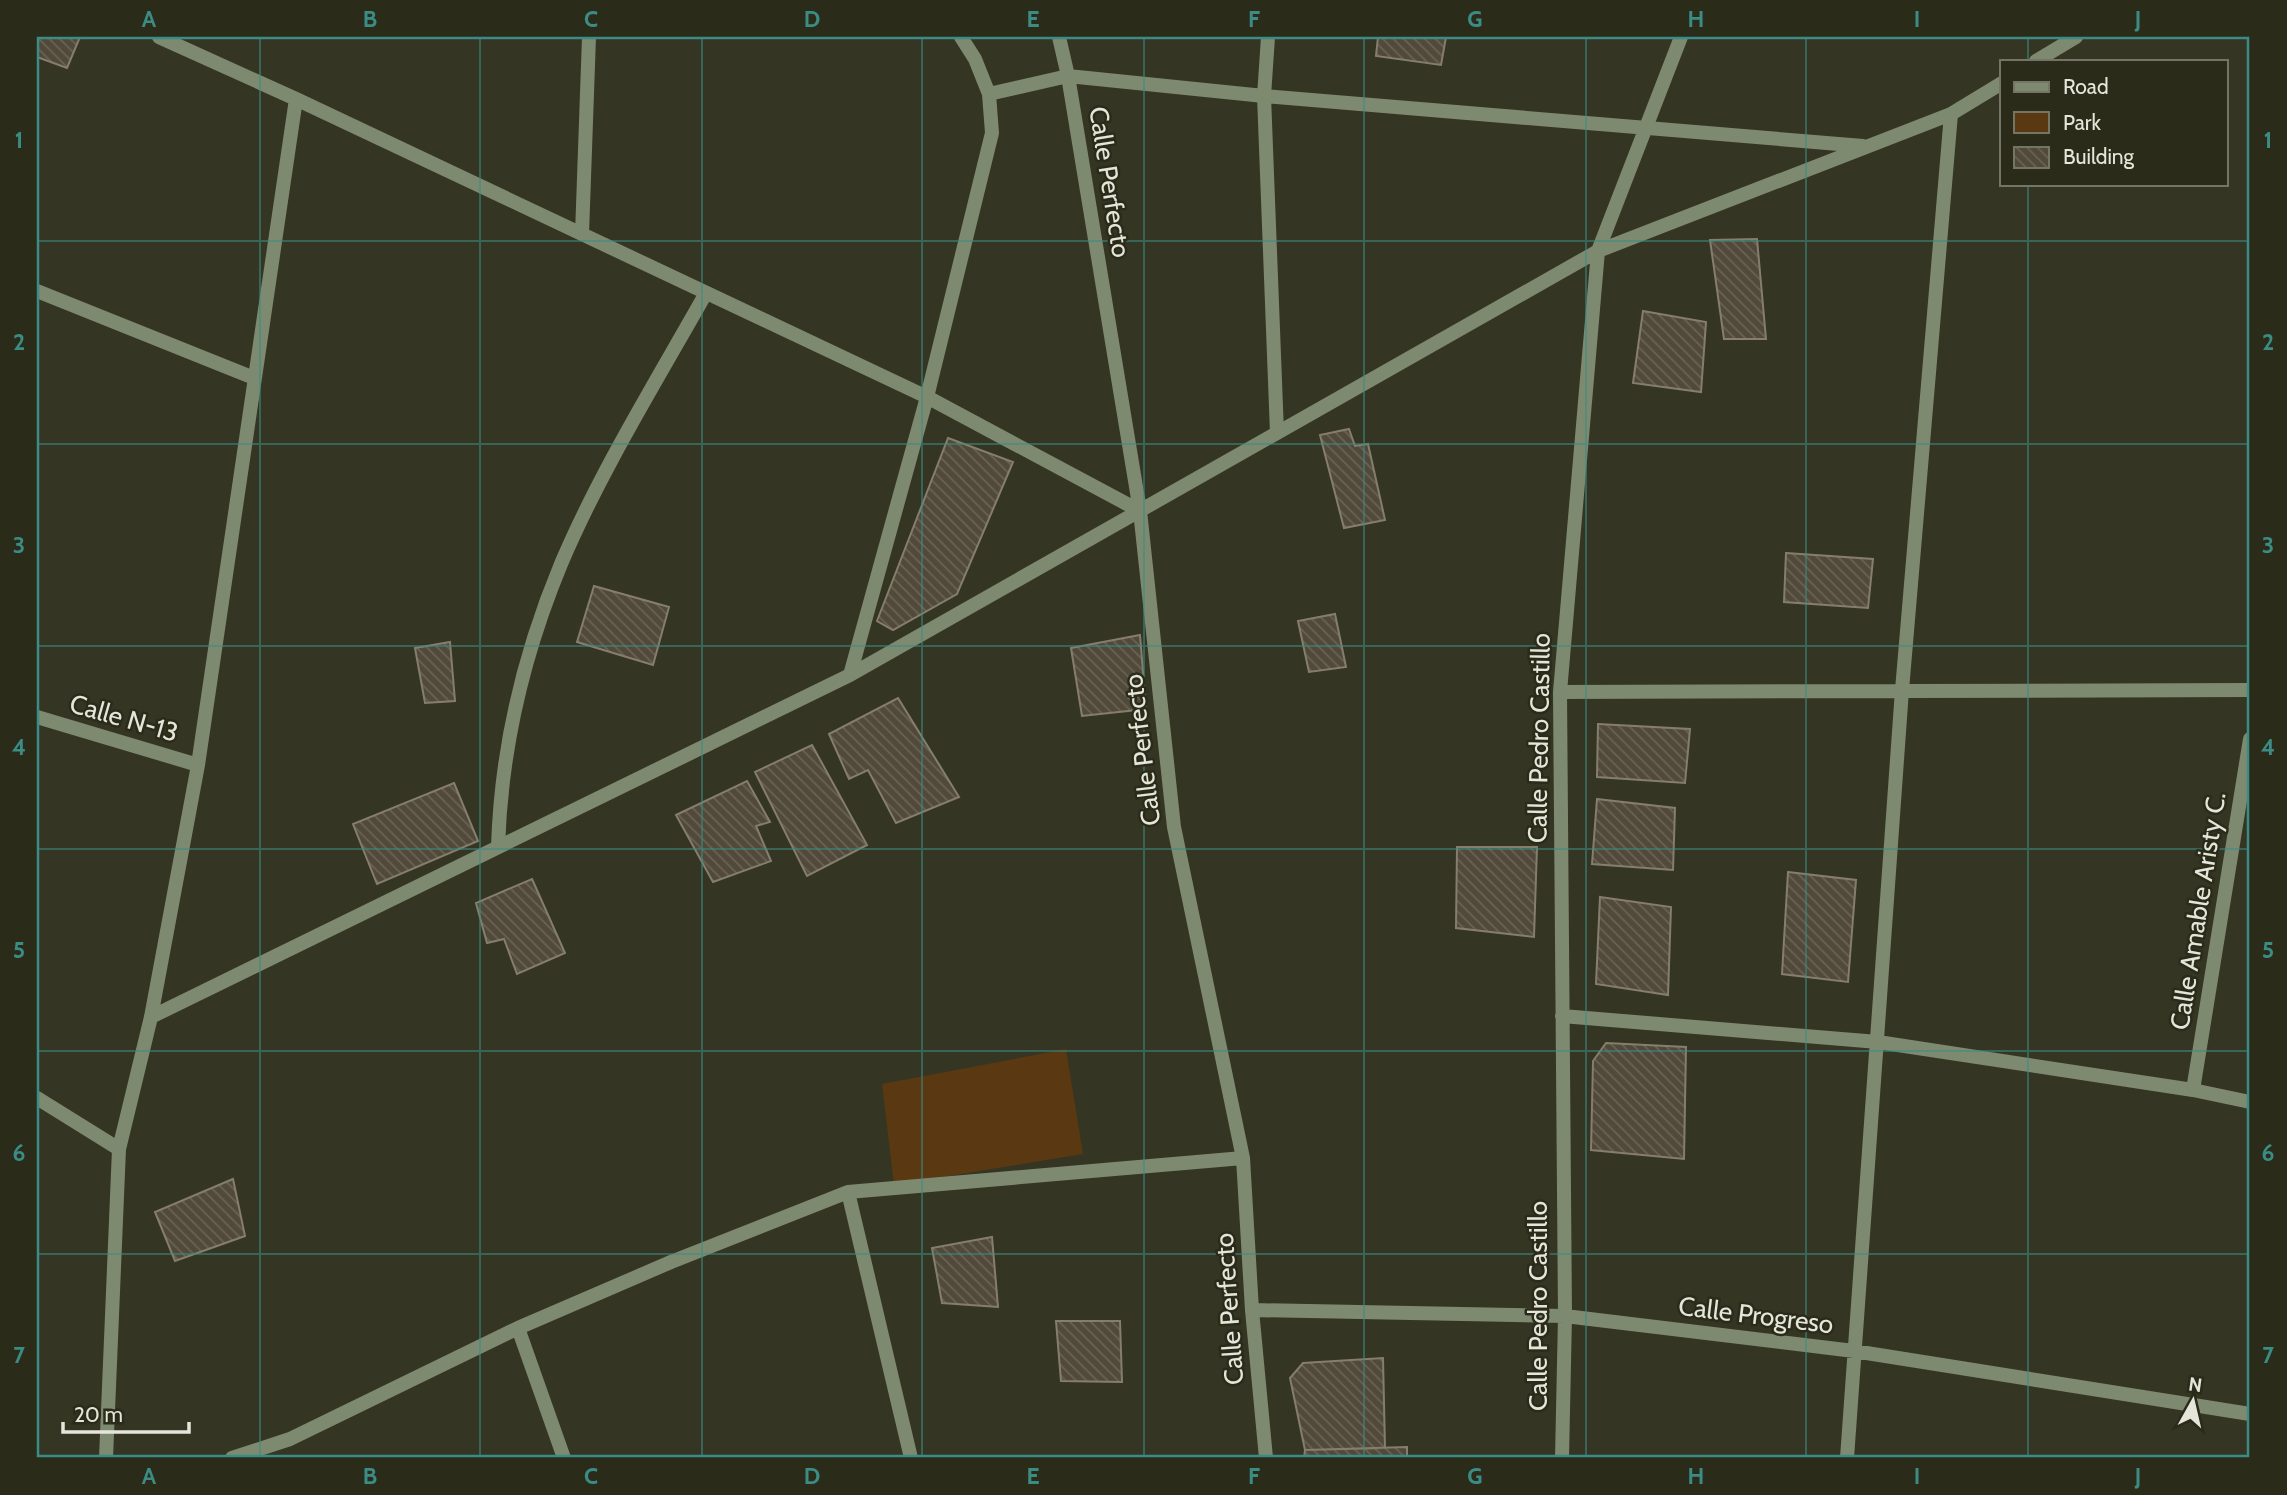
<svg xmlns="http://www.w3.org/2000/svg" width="2287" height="1495" font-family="Cabin,sans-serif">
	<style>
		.green { fill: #5a3811 }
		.building { fill: url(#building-back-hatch); stroke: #867e6c; stroke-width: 2 }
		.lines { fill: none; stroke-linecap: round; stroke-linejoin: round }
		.street { stroke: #7d8a70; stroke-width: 14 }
		.grid { fill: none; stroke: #3a8c84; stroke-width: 2; stroke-opacity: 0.55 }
		.labels { text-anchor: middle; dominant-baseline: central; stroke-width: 5; stroke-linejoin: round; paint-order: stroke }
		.street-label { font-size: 26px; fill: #e5e5da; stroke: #2b2b1a }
		.neatline { fill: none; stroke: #3a8c84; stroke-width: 2.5 }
		.grid-label { font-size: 23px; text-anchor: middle; font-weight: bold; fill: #3a8c84 }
	</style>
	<defs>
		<pattern id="building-back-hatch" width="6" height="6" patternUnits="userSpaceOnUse" patternTransform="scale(1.75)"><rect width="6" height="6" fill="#514939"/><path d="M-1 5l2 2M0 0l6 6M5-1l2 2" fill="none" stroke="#6a6355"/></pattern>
	</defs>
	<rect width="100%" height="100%" fill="#353524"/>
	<path class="green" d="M1066,1049L1083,1154L894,1185L882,1084Z"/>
	<path class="building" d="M37,37H80L67,68L37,57Z
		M1378,37H1446L1441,65L1376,56Z
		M1757,239L1766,339H1724L1710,240Z
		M1643,311L1706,322L1701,392L1633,383Z
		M1349,429L1355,446L1368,444L1385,520L1344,528L1320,435Z
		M948,438L1013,462L957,594L893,630L877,621Z
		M1786,553L1873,559L1868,608L1784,602Z
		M594,586L669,607L653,665L577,642Z
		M1335,614L1346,667L1309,672L1298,621Z
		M1140,635L1146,709L1082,716L1071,648Z
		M450,642L455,701L425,703L415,648Z
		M898,698L959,797L896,823L868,770L849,779L829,734Z
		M1598,724L1690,729L1685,783L1597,777Z
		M812,745L867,845L807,876L755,772Z
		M747,781L770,822L756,826L771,861L713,882L676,815Z
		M454,783L478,841L377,884L353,824Z
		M1597,799L1675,808L1673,870L1592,864Z
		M1457,847H1537L1534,937L1456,928Z
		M1788,872L1856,880L1848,982L1782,974Z
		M532,879L565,953L517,974L504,939L487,943L476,903Z
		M1600,897L1671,907L1668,995L1596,984Z
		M1606,1043L1686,1047L1684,1159L1591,1150L1593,1061Z
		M233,1179L245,1236L175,1261L155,1212Z
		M992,1237L998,1307L942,1303L932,1248Z
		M1056,1321H1120L1122,1382L1061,1381Z
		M1383,1358L1385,1448L1305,1450L1290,1378L1303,1363Z
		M1407,1447V1458H1304L1305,1450Z"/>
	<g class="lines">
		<path class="street" d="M159,37L296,99L927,397L1140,511
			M1059,37L1068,76L1140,511L1174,827L1243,1158L1252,1310L1266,1458
			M1268,37L1264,96L1277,433
			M2036,61L2076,37
			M989,94L1068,76L1264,96L1863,146
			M582,234L589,37
			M37,291L254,378
			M850,675L927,397L992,133L989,94L975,59L961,37
			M1560,692L2250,690
			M37,717L198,765
			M498,847C501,750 524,653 561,564C600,472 657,380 706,293
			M1562,1016L1878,1042L2193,1090L2250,1102
			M151,1017L850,675L1598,251L1951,114L2002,83
			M2193,1090L2250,739
			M37,1098L119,1149
			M848,1192L911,1458
			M1252,1310L1565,1316L1854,1351L2250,1414
			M518,1328L564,1458
			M106,1458L119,1149L151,1017L198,765L296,99
			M232,1458L290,1439L518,1328L671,1262L848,1192L1243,1158
			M1562,1458L1565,1316L1560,692L1598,251L1681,37
			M1847,1458L1902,690L1951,114"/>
	</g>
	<path class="grid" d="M260,37V1458M480,37V1458M702,37V1458M922,37V1458M1144,37V1458M1364,37V1458M1586,37V1458M1806,37V1458M2028,37V61M2028,184V1458M37,241H2250M37,444H2250M37,646H2250M37,849H2250M37,1051H2250M37,1254H2250"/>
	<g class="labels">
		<g class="street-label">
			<text transform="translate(1110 182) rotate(81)">Calle Perfecto</text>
			<text transform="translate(124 718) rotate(16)">Calle N-13</text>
			<text transform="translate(1539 738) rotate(-89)">Calle Pedro Castillo</text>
			<text transform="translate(1142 750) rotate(-97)">Calle Perfecto</text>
			<text transform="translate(2198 911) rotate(-81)">Calle Amable Aristy C.</text>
			<text transform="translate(1538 1306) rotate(-90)">Calle Pedro Castillo</text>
			<text transform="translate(1229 1309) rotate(-94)">Calle Perfecto</text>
			<text transform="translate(1756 1315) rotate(7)">Calle Progreso</text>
		</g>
	</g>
	<rect width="2287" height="1495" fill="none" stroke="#2b2b1a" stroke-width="77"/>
	<rect x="2000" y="60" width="228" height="126" fill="#2b2b1a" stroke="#757567" stroke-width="2"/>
	<rect x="2014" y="82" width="35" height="10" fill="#7d8a70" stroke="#757567" stroke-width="2"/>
	<text x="2063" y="94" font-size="21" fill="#e5e5da">Road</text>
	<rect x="2014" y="112" width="35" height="21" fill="#5a3811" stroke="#757567" stroke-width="2"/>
	<text x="2063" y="130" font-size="21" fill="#e5e5da">Park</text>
	<rect x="2014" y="147" width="35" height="21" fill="url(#building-back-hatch)" stroke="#757567" stroke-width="2"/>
	<text x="2063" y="164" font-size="21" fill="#e5e5da">Building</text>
	<g transform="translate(2193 1401) rotate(8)" stroke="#2b2b1a" stroke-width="5" paint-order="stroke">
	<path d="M0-5L12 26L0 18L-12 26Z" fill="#e5e5da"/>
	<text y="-10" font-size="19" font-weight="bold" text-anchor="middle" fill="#e5e5da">N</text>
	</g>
	<path d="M63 1422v10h126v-10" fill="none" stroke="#e5e5da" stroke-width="3.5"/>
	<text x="74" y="1422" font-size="21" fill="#e5e5da" stroke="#2b2b1a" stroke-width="5" paint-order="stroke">20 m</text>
	<rect x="38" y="38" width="2210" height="1418" class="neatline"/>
	<g class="grid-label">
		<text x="149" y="27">A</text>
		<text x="370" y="27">B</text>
		<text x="591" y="27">C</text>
		<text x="812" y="27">D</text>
		<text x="1033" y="27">E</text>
		<text x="1254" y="27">F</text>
		<text x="1475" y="27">G</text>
		<text x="1696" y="27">H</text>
		<text x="1917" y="27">I</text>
		<text x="2138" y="27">J</text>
		<text x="19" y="148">1</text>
		<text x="2268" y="148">1</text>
		<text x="19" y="350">2</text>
		<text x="2268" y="350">2</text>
		<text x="19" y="553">3</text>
		<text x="2268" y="553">3</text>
		<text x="19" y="755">4</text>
		<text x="2268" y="755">4</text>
		<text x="19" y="958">5</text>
		<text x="2268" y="958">5</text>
		<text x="19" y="1161">6</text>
		<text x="2268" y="1161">6</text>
		<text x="19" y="1363">7</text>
		<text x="2268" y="1363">7</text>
		<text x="149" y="1484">A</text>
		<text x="370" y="1484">B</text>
		<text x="591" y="1484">C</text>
		<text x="812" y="1484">D</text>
		<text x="1033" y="1484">E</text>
		<text x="1254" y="1484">F</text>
		<text x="1475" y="1484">G</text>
		<text x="1696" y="1484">H</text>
		<text x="1917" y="1484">I</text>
		<text x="2138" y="1484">J</text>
	</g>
</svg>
